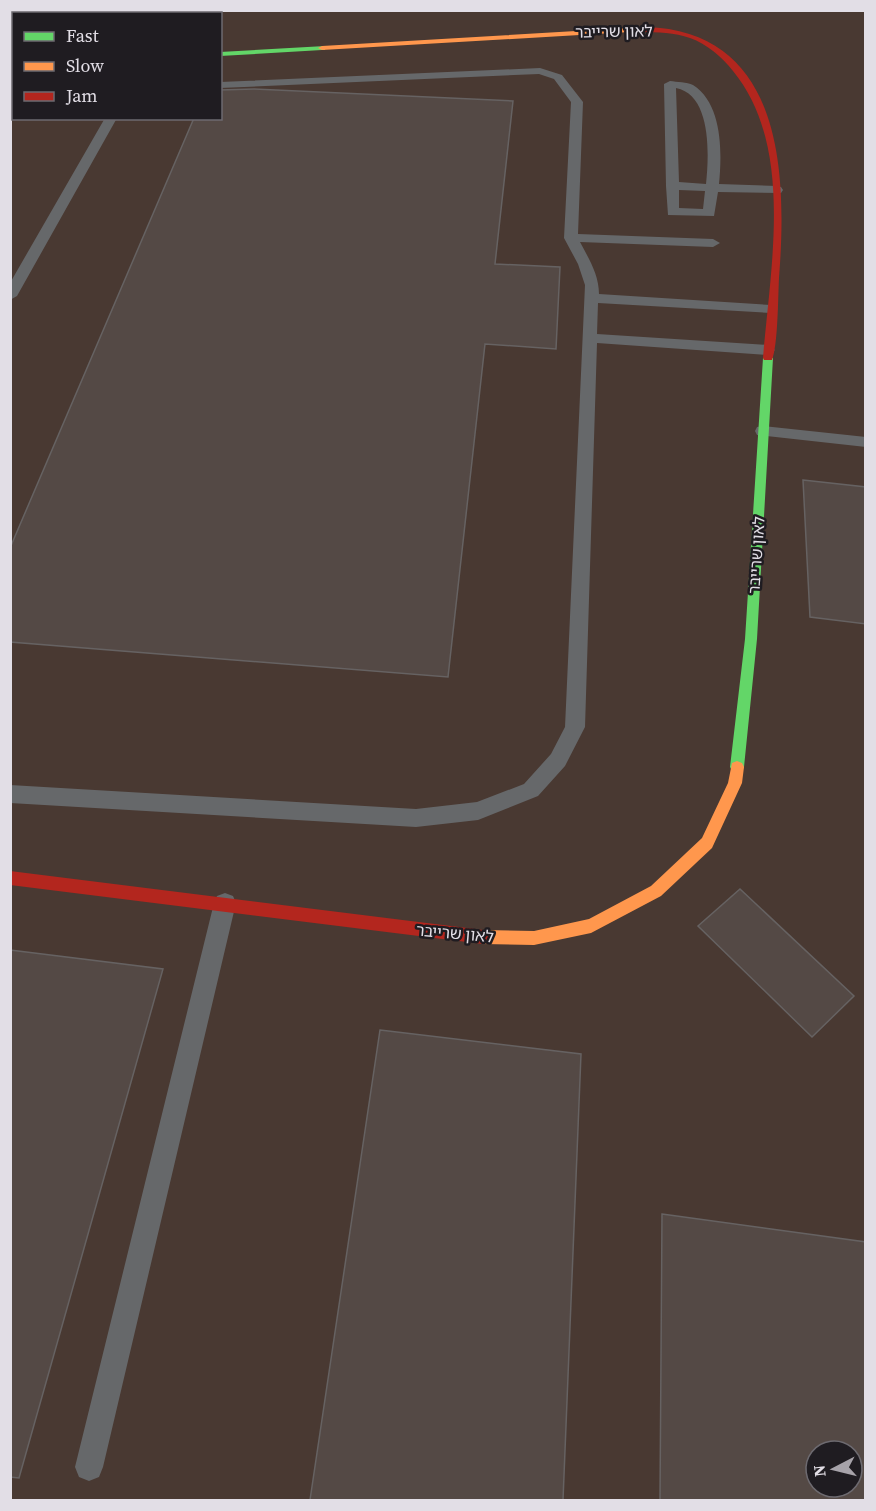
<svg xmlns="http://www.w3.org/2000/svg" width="876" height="1511" font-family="'Source Serif 4','Noto Sans Hebrew',serif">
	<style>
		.industrial { fill: #493932; fill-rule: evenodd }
		.building { fill: #544945; stroke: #666262; stroke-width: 1.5; fill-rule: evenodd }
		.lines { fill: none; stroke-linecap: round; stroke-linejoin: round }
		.lane { fill: #66686a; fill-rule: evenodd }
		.street { fill: #66686a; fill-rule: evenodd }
		.fast { fill: #63d668; fill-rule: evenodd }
		.slow { fill: #ff974d; fill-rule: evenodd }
		.jam { fill: #b3261e; fill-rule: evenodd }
		.labels { text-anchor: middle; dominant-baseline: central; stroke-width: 5; stroke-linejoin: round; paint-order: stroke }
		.street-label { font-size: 16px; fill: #e2dee6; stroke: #1f1c21 }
	</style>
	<rect width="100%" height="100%" fill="#39363c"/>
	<path class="industrial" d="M11,11H865V1500H11ZM14,14H220V118H14ZM816,1451H852V1487H816Z"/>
	<path class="building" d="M254,89L513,101L495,264L560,267L556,349L485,344L448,677L10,642V548L194,118H220V90Z
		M803,480L866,487V624L810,617Z
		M740,889L854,996L812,1037L698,926Z
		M10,950L163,969L19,1478L10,1477Z
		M380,1030L581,1054L563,1500H310Z
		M662,1214L866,1242V1500H660ZM816,1451H852V1487H816Z"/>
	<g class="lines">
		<path class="lane" d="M540,68L562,75L583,102L578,234L713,239L720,243L713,247L580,242C589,259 599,275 599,294L771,305L778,309L771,313L598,303L597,334L768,345L775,350L768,355L597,343L585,727L565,766L538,796L478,820L416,827L10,803V785L416,809L477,802L524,784L551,754L565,727L585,285L578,264L564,238L571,102L554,79L539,74L220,88V82Z
			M670,81C677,82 687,82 693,85C723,104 722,154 719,184L777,186L781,187L783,190L781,193L718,192L714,216L668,215L666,186L664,84ZM676,88C712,95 709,156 706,184L679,182ZM679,190L705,191L703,209L679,208Z
			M105,118H117L17,296L10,300V283Z
			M763,426L866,437V447L757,435L755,431L757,427Z
			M225,893L233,896L236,903L103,1467L99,1477L89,1481L79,1477L75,1467L214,903L217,896Z"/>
		<path class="street" d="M19,10H37V14H19Z
			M10,61H14V73H10Z
			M14,92V114L10,115V93Z"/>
		<path class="fast" d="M325,46V50H322L220,56V52Z
			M768,355L773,358L757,639L744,767L742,771L737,773L732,771L730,767L745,639L763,358Z"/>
		<path class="slow" d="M627,28L631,30L630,32L322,50L318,48L322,46Z
			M737,761L742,763L744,767L742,783L712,848L661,896L591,933L534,945L483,944L478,942L475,937L478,932L483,930L534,931L589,919L651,886L702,838L728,783L732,763Z"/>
		<path class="jam" d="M646,27C784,31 787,175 779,278C778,298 778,345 772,360H764L763,358C770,268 795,147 733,71C722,57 707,44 690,38C670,31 648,32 627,32L623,30L627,28Z
			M10,871L483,930L488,932L491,937L488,942L483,944L10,885Z"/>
	</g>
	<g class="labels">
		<g class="street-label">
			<text transform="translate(614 31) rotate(-1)">לאון שרייבר</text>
			<text transform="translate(756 555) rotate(-86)">לאון שרייבר</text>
			<text transform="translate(455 933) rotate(5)">לאון שרייבר</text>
		</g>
	</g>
	<rect width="876" height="1511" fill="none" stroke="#e2dee6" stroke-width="24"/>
	<rect x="12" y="12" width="210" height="108" fill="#1f1c21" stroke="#6d6a70" stroke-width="1.5"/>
	<rect x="24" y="32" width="30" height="9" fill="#63d668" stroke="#6d6a70" stroke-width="1.5"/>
	<text x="66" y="42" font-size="18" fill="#e2dee6">Fast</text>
	<rect x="24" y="62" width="30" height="9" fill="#ff974d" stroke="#6d6a70" stroke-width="1.5"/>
	<text x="66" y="72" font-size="18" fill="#e2dee6">Slow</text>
	<rect x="24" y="92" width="30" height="9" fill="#b3261e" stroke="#6d6a70" stroke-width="1.5"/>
	<text x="66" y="102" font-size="18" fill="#e2dee6">Jam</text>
	<g transform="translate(834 1469) rotate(263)"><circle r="28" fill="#1f1c21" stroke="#6d6a70" stroke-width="1.5"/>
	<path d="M0-4.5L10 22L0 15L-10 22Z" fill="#a7a3aa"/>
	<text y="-9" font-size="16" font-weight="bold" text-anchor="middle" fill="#e2dee6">N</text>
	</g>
</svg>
